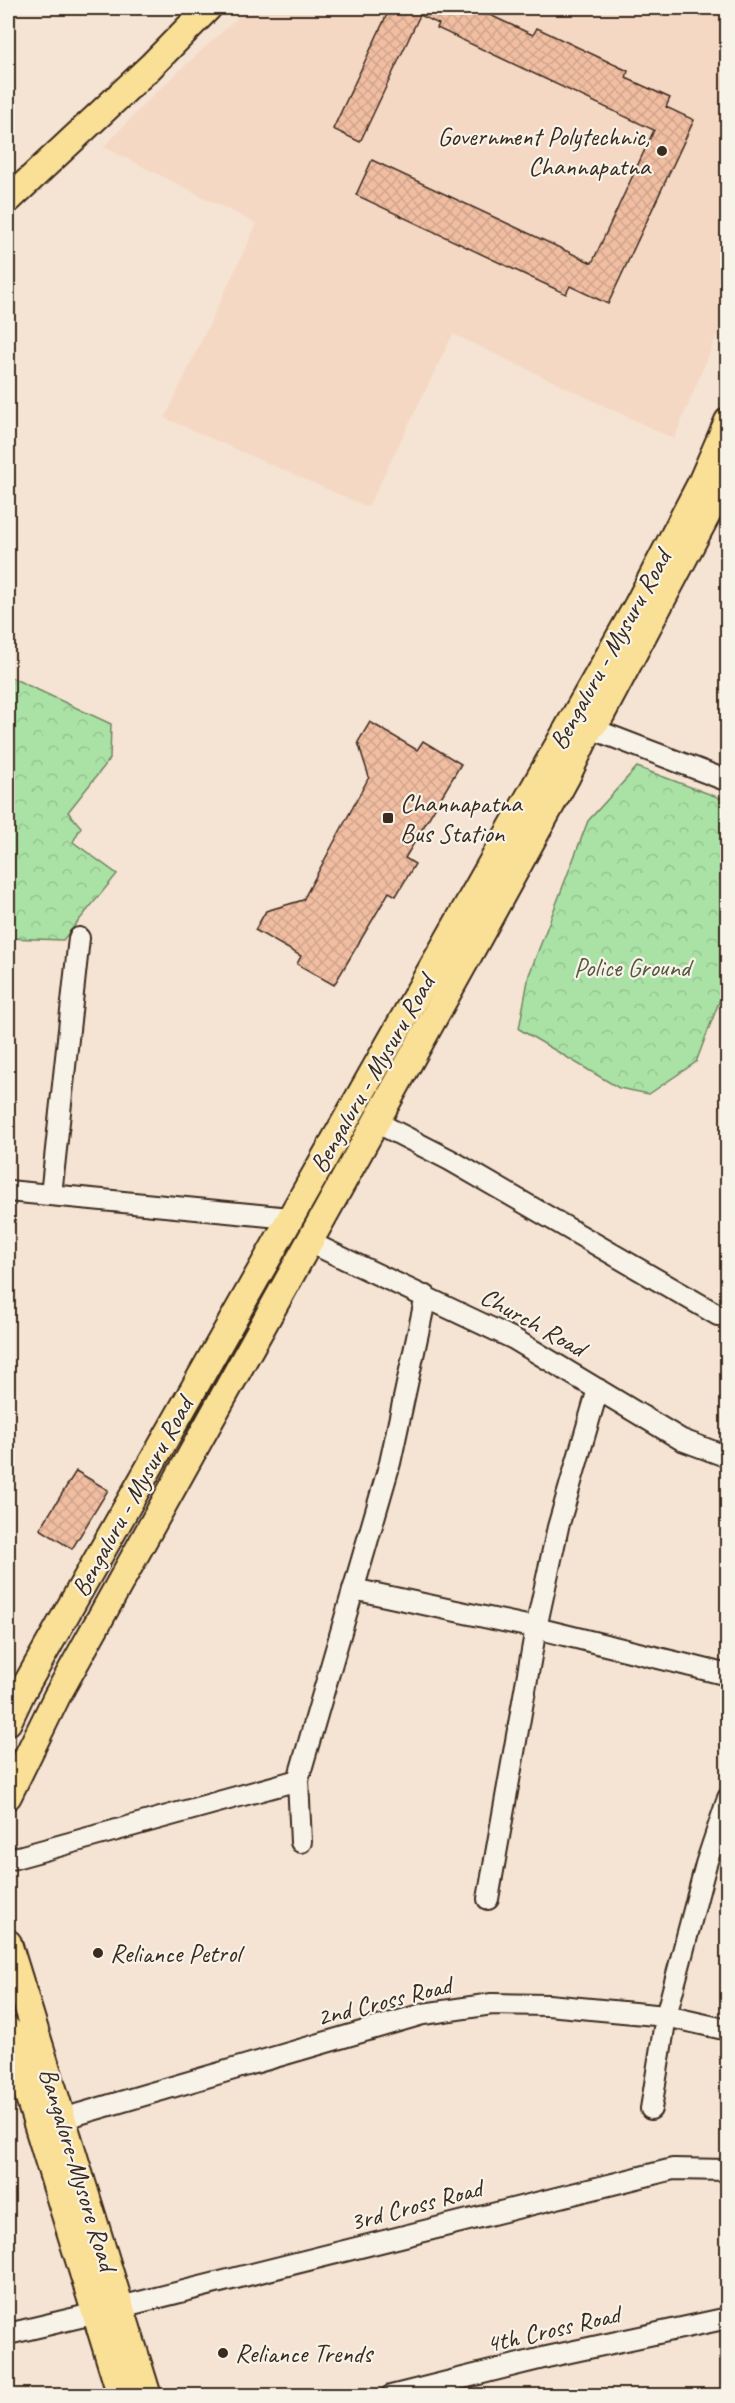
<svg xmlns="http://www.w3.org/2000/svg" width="735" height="2403" font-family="Caveat,sans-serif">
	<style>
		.built { fill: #f4d8c4 }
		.park { fill: url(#park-crowns); stroke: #728662; stroke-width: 1.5 }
		.building { fill: url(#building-cross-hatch); stroke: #3b2a1e; stroke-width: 1.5 }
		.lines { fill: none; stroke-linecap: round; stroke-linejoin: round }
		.minor-casing { stroke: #3b2a1e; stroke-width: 24 }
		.major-casing { stroke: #3b2a1e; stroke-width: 30 }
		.minor { stroke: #f7f3e8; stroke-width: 20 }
		.major { stroke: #fadf96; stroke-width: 26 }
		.poi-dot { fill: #3b2a1e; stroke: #f7f3e8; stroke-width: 2 }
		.labels { text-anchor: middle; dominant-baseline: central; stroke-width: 4.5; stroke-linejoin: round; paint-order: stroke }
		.poi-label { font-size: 26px; fill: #3b2a1e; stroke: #f7f3e8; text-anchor: start }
		.street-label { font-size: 26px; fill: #3b2a1e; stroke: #f7f3e8 }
		.park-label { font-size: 26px; fill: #575840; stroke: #f7f3e8 }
	</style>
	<defs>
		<pattern id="park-crowns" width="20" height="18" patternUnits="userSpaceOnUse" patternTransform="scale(1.5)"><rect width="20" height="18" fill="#aae2a5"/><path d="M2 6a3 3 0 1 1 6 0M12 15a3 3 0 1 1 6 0" fill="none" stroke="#93c28e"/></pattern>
		<pattern id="building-cross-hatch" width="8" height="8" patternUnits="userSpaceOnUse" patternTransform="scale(1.5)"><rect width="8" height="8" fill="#f1bea2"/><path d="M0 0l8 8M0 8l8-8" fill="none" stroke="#d0a38b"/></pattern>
	</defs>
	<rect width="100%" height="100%" fill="#f5e3d3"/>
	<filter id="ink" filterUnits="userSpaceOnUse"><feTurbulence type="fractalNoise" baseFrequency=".0167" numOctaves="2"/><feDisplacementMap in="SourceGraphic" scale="12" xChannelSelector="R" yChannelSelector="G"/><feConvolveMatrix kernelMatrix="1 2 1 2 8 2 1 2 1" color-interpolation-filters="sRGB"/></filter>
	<g filter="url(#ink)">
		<path class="built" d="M248,8H727V310L674,439L453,334L368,507L165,418L257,224L104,147L152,96Z"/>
		<path class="park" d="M8,676L111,724L110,759L68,812L81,827L73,842L117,874L63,940L8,938Z
			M637,767L728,801L727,981L696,1062L649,1094L619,1088L519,1029L529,975L588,821Z"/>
		<path class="building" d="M390,8H475L533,35L537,28L628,71L626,78L670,98L666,107L694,120L608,304L570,286L566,294L356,195L372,160L592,263L654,130L437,28L439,24L420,15L360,142L333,129Z
			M370,722L417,750L423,741L461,764L405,858L415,864L396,896L389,892L334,985L297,964L301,956L255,930L266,911L303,900L369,777L358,742Z
			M76,1471L108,1490L72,1549L40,1529Z"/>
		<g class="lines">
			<defs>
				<path id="minor" d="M590,728L728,781
					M376,1122L450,1160L718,1315
					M8,1191L290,1218
					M51,1195L79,938
					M309,1242L514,1339L682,1440L728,1457
					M353,1589L536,1628L728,1675
					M301,1842L298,1780L390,1463L426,1296
					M8,1860L298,1780
					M488,1899L536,1628L558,1527L598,1389
					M651,2109L666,2016L706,1864L728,1798
					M62,2119L423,2014L492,2004L548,2005L666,2016L728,2030
					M120,2307L673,2169L728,2170
					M8,2334L97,2313
					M391,2396L547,2357L728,2318"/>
				<path id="major" d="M8,200L150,67L208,8
					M8,1722L22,1692L637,606L701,483L728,421
					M8,1796L57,1696L481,933L567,776L590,728L601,715L728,475
					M8,1943L148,2396
					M8,2030L121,2396"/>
			</defs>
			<use href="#minor" class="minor-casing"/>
			<use href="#major" class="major-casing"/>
			<use href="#minor" class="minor"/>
			<use href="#major" class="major"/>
		</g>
	</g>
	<g class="poi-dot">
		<circle cx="662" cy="151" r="6"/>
		<rect x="382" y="812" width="12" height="12" rx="3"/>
		<circle cx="98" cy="1953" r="6"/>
		<circle cx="223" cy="2353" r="6"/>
	</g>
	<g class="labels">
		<g class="poi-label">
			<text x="650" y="136" text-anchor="end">Government Polytechnic,<tspan x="650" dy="30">Channapatna</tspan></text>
			<text x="400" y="803">Channapatna<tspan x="400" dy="30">Bus Station</tspan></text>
			<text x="110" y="1953">Reliance Petrol</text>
			<text x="235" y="2353">Reliance Trends</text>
		</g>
		<g class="street-label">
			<text transform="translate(610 650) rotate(-61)">Bengaluru - Mysuru Road</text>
			<text transform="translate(372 1074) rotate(-60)">Bengaluru - Mysuru Road</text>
			<text transform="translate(533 1322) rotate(29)">Church Road</text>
			<text transform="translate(132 1497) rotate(-61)">Bengaluru - Mysuru Road</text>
			<text transform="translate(384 2001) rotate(-14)">2nd Cross Road</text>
			<text transform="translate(78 2169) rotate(73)">Bangalore-Mysore Road</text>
			<text transform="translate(416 2205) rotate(-15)">3rd Cross Road</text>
			<text transform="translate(553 2329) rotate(-13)">4th Cross Road</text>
		</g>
		<g class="park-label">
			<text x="632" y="967">Police Ground</text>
		</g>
	</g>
	<rect width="735" height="2403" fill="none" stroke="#f7f3e8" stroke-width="30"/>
	<rect x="15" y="15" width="705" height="2373" fill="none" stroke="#3b2a1e" stroke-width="2" filter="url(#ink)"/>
</svg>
